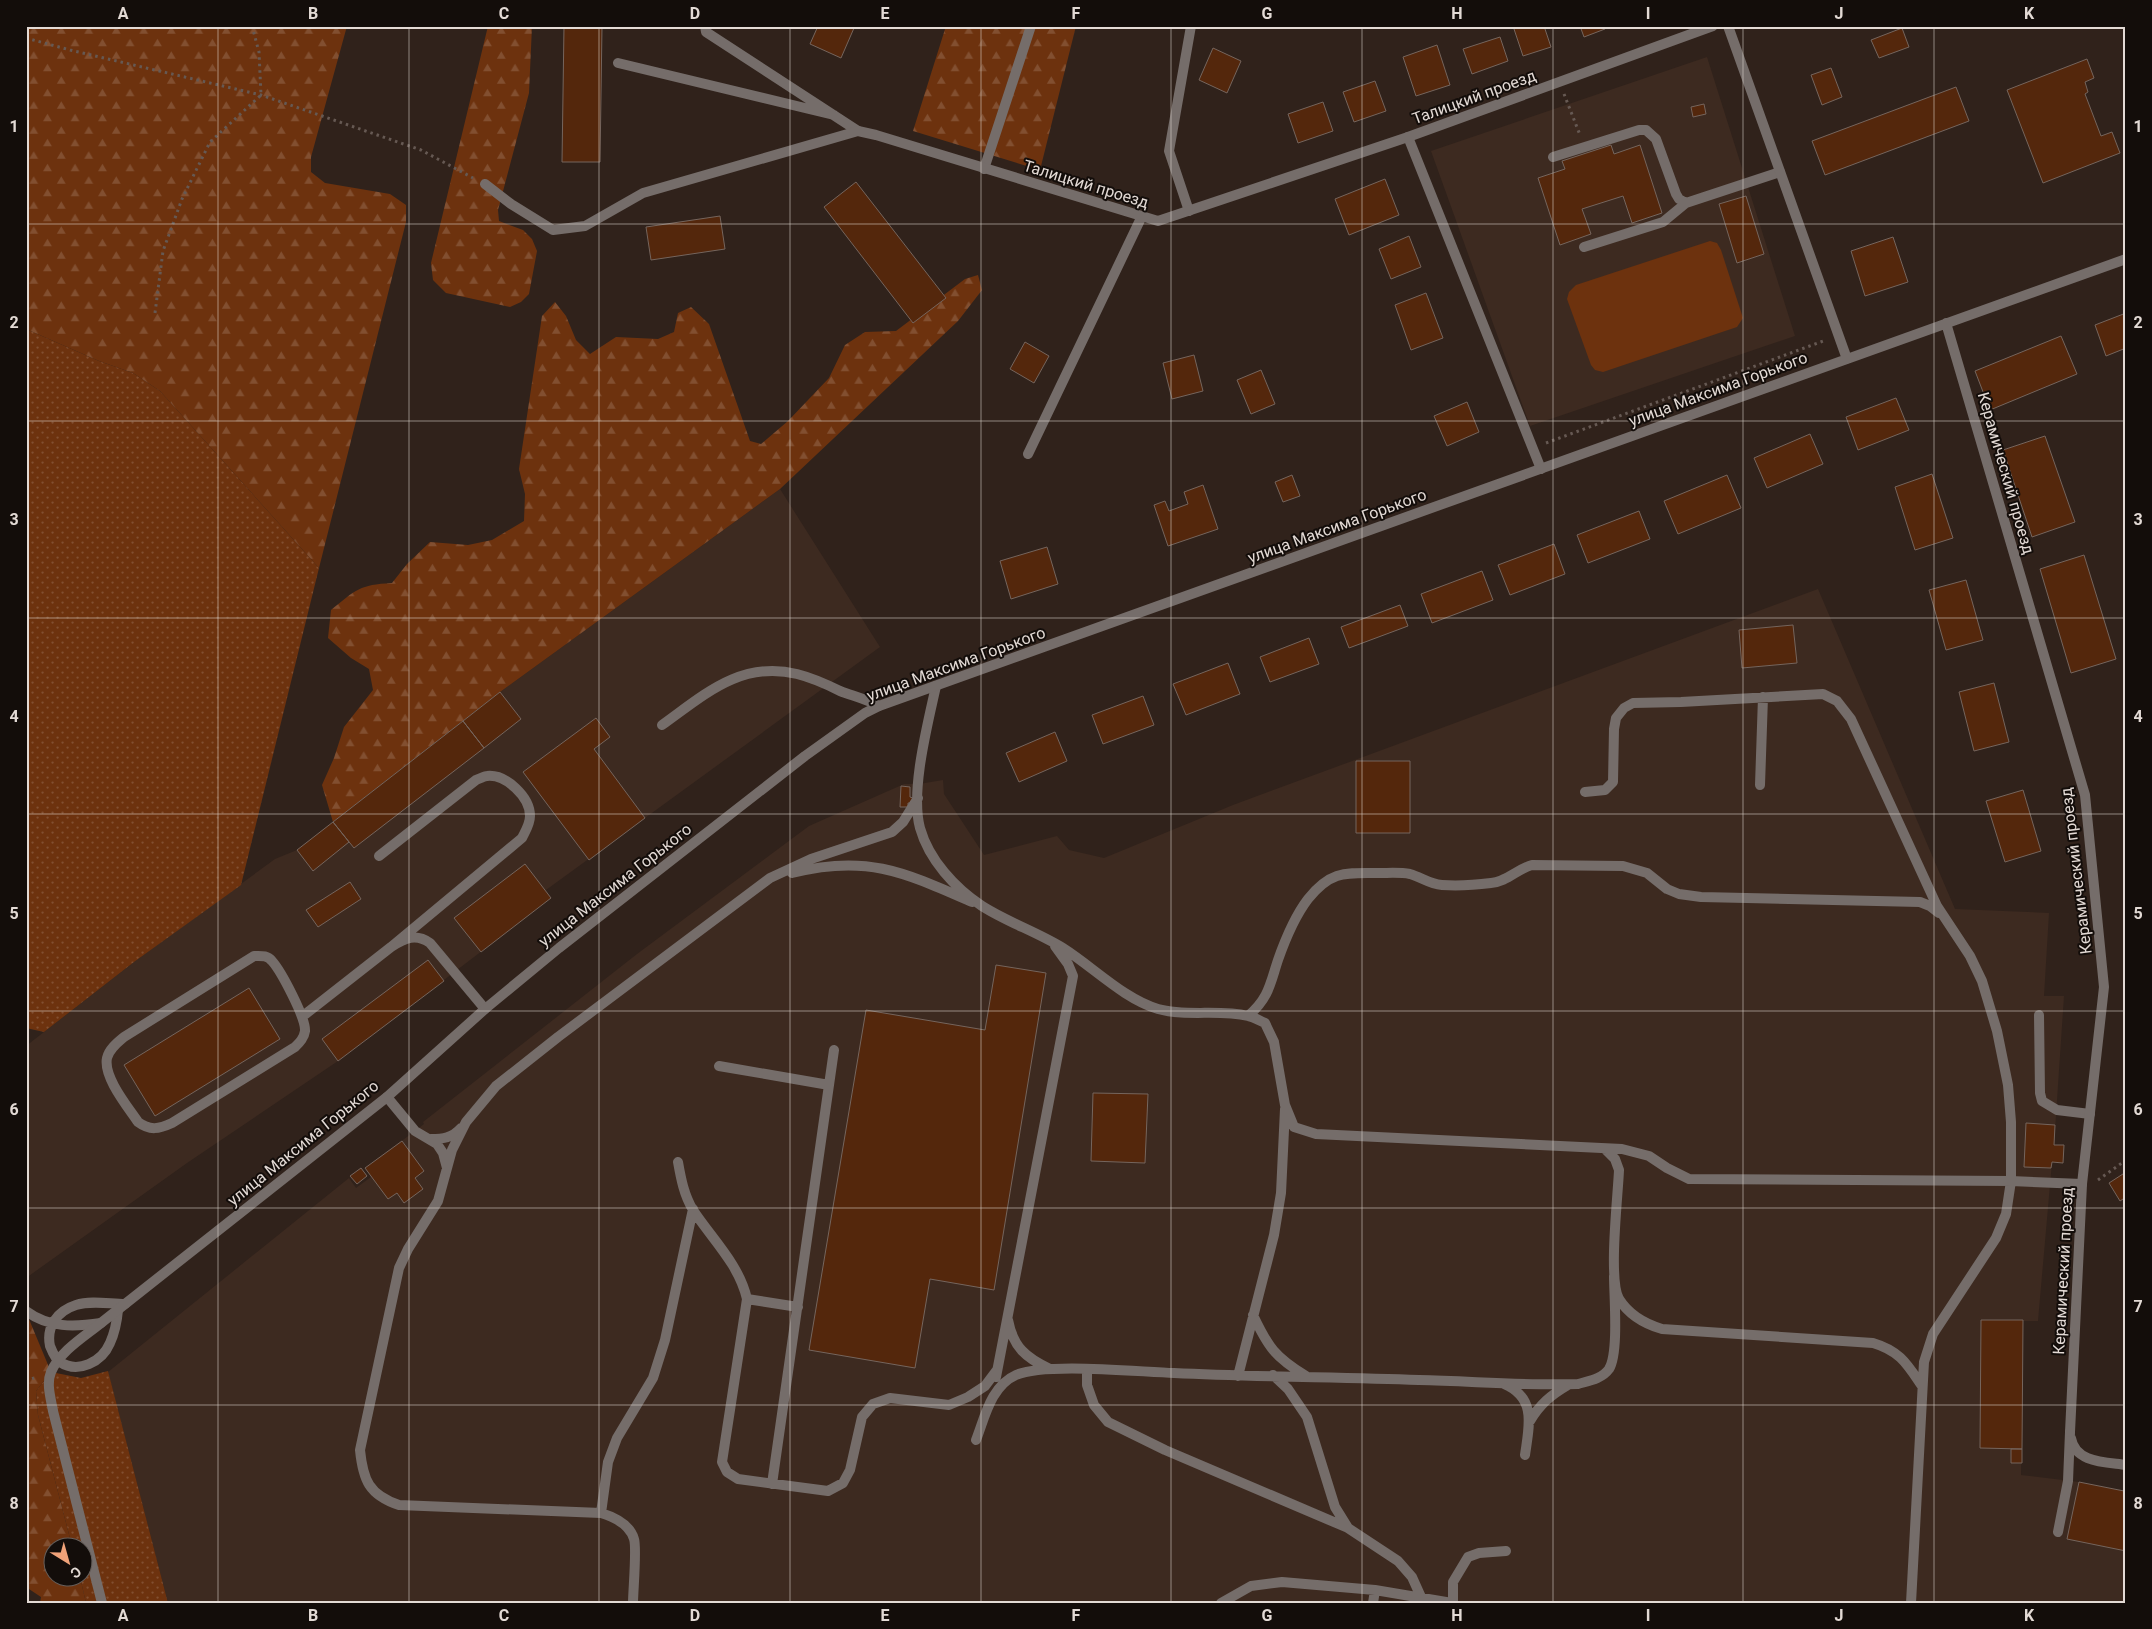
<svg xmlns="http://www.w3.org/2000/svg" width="2152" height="1629" font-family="Roboto,sans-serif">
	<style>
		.built { fill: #3d2a20 }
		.grass { fill: url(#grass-dots) }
		.forest { fill: url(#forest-firs) }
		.pitch { fill: #6d320e }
		.building { fill: #54270c; stroke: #75655d }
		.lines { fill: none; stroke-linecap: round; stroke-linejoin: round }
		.path { stroke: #665953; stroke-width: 3; stroke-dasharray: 2.5 4; stroke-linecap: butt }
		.service { stroke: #756d6a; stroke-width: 10 }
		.minor { stroke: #756d6a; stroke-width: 10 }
		.grid { fill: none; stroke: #e3dad5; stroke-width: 1; stroke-opacity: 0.55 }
		.labels { text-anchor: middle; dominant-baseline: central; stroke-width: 4; stroke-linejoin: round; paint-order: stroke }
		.street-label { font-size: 16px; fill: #e3dad5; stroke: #130d0a }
		.neatline { fill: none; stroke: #e3dad5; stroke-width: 2 }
		.grid-label { font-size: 16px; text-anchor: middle; font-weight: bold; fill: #e3dad5 }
	</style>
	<defs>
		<pattern id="grass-dots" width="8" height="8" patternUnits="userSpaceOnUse" patternTransform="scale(1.25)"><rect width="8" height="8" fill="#6d320e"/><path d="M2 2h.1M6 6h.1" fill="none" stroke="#824f30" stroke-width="1.8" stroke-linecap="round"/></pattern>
		<pattern id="forest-firs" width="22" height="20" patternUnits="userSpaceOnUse" patternTransform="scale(1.25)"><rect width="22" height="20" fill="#6d320e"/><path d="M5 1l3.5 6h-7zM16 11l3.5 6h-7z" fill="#824f30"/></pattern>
	</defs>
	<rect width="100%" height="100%" fill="#30221b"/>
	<path class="built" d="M1707,57L1795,336L1530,426L1431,151Z
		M780,489L880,647L546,890L551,898L338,1061L187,1163L26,1278V1046L134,962L275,859L297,850L500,692Z
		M1818,589L1955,909L2049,913L2044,996H2064L2054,1145H2064L2052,1162L2038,1321H2023L2021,1475L2079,1482L2124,1491L2126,1484V1603H168L108,1372L349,1178L356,1188L371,1177L365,1168L415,1131L424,1124L423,1122L637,954L809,826L904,784H919L943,780L944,794L984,855L1057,836L1069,850L1104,858L1233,805Z"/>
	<path class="grass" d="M26,329L99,361L133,373L160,391L319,568L241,885L134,962L44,1032L26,1028Z
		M108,1371L168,1603H86L80,1577L82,1576V1546H72L38,1415L36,1391L51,1372L81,1378Z"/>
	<path class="forest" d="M26,26H347L311,157V172L325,183L390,194L406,205V222L319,568L160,391L133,373L99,361L26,329Z
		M488,26H532L529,93L498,210L499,221L523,230L532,239L537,251L529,294L521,302L510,307L446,293L433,280L431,263Z
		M946,26H1076L1040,170L913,131Z
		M978,275L982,290L958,321L780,489L500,692L333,822L322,785L334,758L344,727L373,690L369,669L351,658L328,638L331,610C357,589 359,585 392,583L407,564L430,542L468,545L492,540L524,521L525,494L519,469L542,316L555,302L566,316L576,340L590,354L616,337L658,339L674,332L678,313L691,307L709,324L750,441L761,444L788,421L829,378L845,345L865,332L896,331L965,279Z
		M26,1312L51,1372L36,1391L38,1415L72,1546H52V1576L80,1577L86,1603H40L41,1597L26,1587Z"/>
	<path class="pitch" d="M1710,241L1717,243L1721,250L1743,318L1737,327L1603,372L1595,370L1591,365L1567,299L1569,292L1576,285Z"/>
	<path class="building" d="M564,26H602L600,162H562Z
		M818,26H850L854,28L841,58L810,44Z
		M1513,26H1544L1551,47L1523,56Z
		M1580,26H1604L1605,29L1584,37Z
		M1902,28L1909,47L1879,58L1871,40Z
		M1500,37L1508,61L1472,74L1463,49Z
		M1437,45L1450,85L1416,96L1403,57Z
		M1213,48L1241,61L1227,93L1199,80Z
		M2087,59L2094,78L2085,82L2088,92L2085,94L2101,136L2112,132L2120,153L2043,183L2007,90Z
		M1831,68L1842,97L1822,105L1811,75Z
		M1375,81L1386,111L1354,122L1343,92Z
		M1956,87L1969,121L1825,175L1812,141Z
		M1323,102L1333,131L1298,143L1288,114Z
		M1704,104L1706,114L1693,117L1691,107Z
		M1611,145L1614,154L1640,145L1662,213L1632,223L1623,196L1582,209L1591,234L1560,245L1538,178L1565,169L1562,161Z
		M1385,179L1399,215L1349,235L1335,199Z
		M856,182L946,298L913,323L824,207Z
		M1746,196L1764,254L1737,263L1719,204Z
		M720,216L725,249L651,260L646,227Z
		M1409,236L1421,267L1391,279L1379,249Z
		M1893,237L1908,282L1865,296L1851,251Z
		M1426,293L1443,338L1411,350L1395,305Z
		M2126,313V348L2106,356L2095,325Z
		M2061,336L2077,374L1990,410L1975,371Z
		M1025,342L1049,356L1034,383L1010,369Z
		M1194,355L1203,391L1172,399L1163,363Z
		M1261,370L1275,404L1251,414L1237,380Z
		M1896,398L1909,430L1858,450L1846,417Z
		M1467,402L1479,432L1447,446L1434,416Z
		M1810,434L1823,464L1767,488L1754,458Z
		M2045,436L2075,522L2032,537L2003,450Z
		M1932,474L1953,538L1915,550L1895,487Z
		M1292,475L1300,496L1283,502L1275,482Z
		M1727,475L1741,508L1678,534L1664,501Z
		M1203,485L1218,529L1168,546L1154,505L1165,501L1169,511L1188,504L1184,492Z
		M1639,511L1650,539L1588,563L1577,535Z
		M1554,544L1565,574L1510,595L1498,565Z
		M1047,547L1058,584L1011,599L1000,561Z
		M2084,555L2116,659L2071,673L2040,569Z
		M1482,571L1493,600L1432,623L1421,594Z
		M1966,580L1983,640L1946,650L1929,590Z
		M1400,605L1408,626L1349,648L1341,627Z
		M1793,625L1797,663L1742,668L1739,630Z
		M1309,638L1319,664L1270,682L1260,657Z
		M1228,663L1240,694L1186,715L1173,684Z
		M1994,683L2009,742L1974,751L1959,692Z
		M500,692L521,719L484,748L463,721Z
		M1143,696L1154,725L1103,744L1092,715Z
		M596,718L610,737L594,749L645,818L589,860L523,772Z
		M463,721L484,748L354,848L333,822Z
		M1055,732L1067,761L1019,782L1006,753Z
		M1356,761H1410V833H1356Z
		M901,786L910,787V797L913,798L912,803H908V807H900Z
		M2023,790L2041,851L2005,862L1986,801Z
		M333,822L349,842L313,871L297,850Z
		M525,864L551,898L481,952L454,918Z
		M350,882L361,899L318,927L306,910Z
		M428,960L444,981L338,1061L322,1039Z
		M996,965L1046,973L994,1290L930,1279L915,1368L809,1350L866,1010L985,1030Z
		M249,988L280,1039L155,1116L124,1065Z
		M1093,1093L1148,1094L1145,1163L1091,1161Z
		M2026,1123L2055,1125L2054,1145H2064L2063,1163L2052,1162L2051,1168L2024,1167Z
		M402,1141L424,1171L415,1178L423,1189L404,1203L397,1193L388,1199L365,1168Z
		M361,1168L367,1176L357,1184L350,1176Z
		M2126,1172V1197L2120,1201L2109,1183Z
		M1981,1320H2023L2022,1449L1980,1448Z
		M2011,1449H2022V1463H2011Z
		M2079,1482L2124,1491L2126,1484V1551L2067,1539Z"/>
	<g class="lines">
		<path class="path" d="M26,38L70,50L261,95L421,150L473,178
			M1564,94L1580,135
			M155,313L163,251L182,199L210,142L261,95L259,52L252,26
			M1546,443L1826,340
			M2098,1180L2126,1160
			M26,1381L34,1378"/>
		<path class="service" d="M705,26L706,32L858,131
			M618,63L834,115
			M1408,137L1541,469
			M1553,157L1639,130H1646L1656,139L1676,194L1679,199L1686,203L1780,172
			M984,169L1031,26
			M1189,211L1169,151L1191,26
			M1584,247L1663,222L1686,203
			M1028,454L1142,216
			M936,686C928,723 910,791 920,828C929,860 955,888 982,906C1007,922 1037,932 1063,948C1093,967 1124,999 1158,1009C1187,1017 1219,1009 1248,1016C1254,1017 1260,1021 1265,1023L1274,1042L1285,1105L1294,1127L1316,1134L1622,1149L1649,1156L1667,1168L1689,1179L2011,1181L2082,1184
			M662,725C704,695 741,660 797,674C813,678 826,684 840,691C853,696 866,699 879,706
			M1760,785L1763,697
			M1585,792L1605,790L1613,782L1614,729L1616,718L1624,708L1633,703L1681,702L1823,694L1837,701L1851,719L1937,906L1970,956L1982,981L1997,1031L2008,1085L2011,1122V1181L2006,1214L1996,1238L1933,1334L1924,1362L1911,1603
			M379,856L476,780C479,779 484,776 487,776C506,774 530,797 530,816C530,824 526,830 522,838L391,947
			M792,873C866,854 904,872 972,902
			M254,956C261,956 267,955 272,961C281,971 306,1018 305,1031C304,1038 300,1042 295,1047L172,1123C159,1129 150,1131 138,1122C128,1107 103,1077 107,1058C109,1049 118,1042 124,1037Z
			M2039,1015L2040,1093L2042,1101L2057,1110L2090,1114
			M303,1016L391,947C405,938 416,933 430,943L485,1009
			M1248,1016C1269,998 1270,984 1278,960C1285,940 1295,916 1308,899C1331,870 1346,873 1379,873C1389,873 1400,872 1410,874C1421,877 1429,884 1442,885C1457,886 1475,885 1491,883C1507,882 1517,869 1532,865L1623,866L1647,873L1667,889L1679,894L1701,897L1920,902L1930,906L1939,913
			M719,1066L829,1085
			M387,1097L415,1131L437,1144L443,1153L447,1168
			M431,1139C443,1139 452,1138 461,1128
			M1605,1149L1615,1159L1619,1170C1618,1196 1608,1280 1619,1299C1629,1315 1645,1324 1662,1329L1873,1343C1900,1351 1907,1364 1922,1386
			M678,1162C681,1179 684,1195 693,1210C712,1239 739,1264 747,1299L722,1462L727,1472L738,1479L828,1491L843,1483L850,1470L862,1417L873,1404L890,1398L949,1405L968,1397L985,1386L997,1370
			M747,1299L798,1307
			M118,1310C117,1321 115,1332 110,1343C102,1362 78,1374 60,1362C55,1359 52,1351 50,1346C46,1327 57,1311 76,1305C91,1300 110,1304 125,1304
			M26,1311C49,1328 74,1327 101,1323
			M1253,1315C1268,1347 1275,1357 1306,1376
			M1008,1320C1013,1347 1026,1358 1050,1369
			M1087,1370V1385L1094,1405L1108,1422L1165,1450L1348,1528
			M1273,1375L1288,1389L1307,1417L1335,1507L1348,1528L1398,1561L1412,1577L1421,1597
			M1238,1376L1274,1235L1281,1193L1285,1109
			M996,1377L1073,976L1068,964L1055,946
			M1504,1384C1537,1398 1529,1426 1525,1455
			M1530,1421C1540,1404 1551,1395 1568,1385
			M2071,1438C2075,1463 2106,1462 2126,1465
			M976,1440C985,1417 991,1386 1016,1375C1045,1362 1139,1372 1174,1373C1256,1377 1337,1377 1419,1380C1472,1381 1525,1386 1578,1384C1588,1381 1602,1379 1609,1369C1619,1353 1614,1296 1614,1276
			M772,1484L834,1050
			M601,1513L608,1462L617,1438L653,1378L665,1340L693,1209
			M2058,1532L2068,1481L2070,1432
			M633,1603C633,1591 637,1548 634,1539C630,1525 614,1517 601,1513L399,1505C369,1495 363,1480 360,1450L399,1268L408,1249L438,1201L452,1150L466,1122L496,1086L558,1037L770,878L811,859L892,832L903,822L918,798
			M1221,1603L1251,1586L1282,1582L1375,1590L1452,1603
			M1373,1603L1375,1590
			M1453,1603V1582L1468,1557L1479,1553L1506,1551"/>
		<path class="minor" d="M1728,26L1847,359
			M485,184L511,204L553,230L585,226L643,193L858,131L876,135L1158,221L1408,137L1713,26
			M1946,323L2085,795L2104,987L2082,1184L2070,1432
			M102,1603L53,1411C51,1399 46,1384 51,1372C60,1351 85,1336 101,1323L387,1097L485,1009L559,948L805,756L865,713L879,706L2126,259"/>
	</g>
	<path class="grid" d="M218,26V1603M409,26V1603M599,26V1603M790,26V1603M981,26V1603M1171,26V1603M1362,26V1603M1553,26V1603M1743,26V1603M1934,26V1603M26,224H2126M26,421H2126M26,618H2126M26,814H2126M26,1011H2126M26,1208H2126M26,1405H2126"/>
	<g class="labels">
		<g class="street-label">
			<text transform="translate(1474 97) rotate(-20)">Талицкий проезд</text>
			<text transform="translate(1086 184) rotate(17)">Талицкий проезд</text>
			<text transform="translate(1718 389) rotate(-20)">улица Максима Горького</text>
			<text transform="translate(2006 473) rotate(74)">Керамический проезд</text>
			<text transform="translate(1337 526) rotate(-20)">улица Максима Горького</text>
			<text transform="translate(956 664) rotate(-20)">улица Максима Горького</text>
			<text transform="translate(2076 871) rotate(-97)">Керамический проезд</text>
			<text transform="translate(615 885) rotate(-38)">улица Максима Горького</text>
			<text transform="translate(303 1143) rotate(-39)">улица Максима Горького</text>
			<text transform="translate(2063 1271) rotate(-87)">Керамический проезд</text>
		</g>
	</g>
	<rect width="2152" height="1629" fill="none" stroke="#130d0a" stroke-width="55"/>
	<g transform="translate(68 1562) rotate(143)"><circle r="24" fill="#130d0a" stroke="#665f5b"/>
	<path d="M0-4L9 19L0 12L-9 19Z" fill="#f0a279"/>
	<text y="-8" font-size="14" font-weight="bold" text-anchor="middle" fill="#e3dad5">С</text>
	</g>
	<rect x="28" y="28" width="2096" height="1574" class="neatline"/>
	<g class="grid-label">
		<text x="123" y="19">A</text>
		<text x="313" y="19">B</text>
		<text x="504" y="19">C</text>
		<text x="695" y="19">D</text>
		<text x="885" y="19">E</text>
		<text x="1076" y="19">F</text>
		<text x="1267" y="19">G</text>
		<text x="1457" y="19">H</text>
		<text x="1648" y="19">I</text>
		<text x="1839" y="19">J</text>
		<text x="2029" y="19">K</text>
		<text x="14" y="132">1</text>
		<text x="2138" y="132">1</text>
		<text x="14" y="328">2</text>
		<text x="2138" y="328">2</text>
		<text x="14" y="525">3</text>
		<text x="2138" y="525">3</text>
		<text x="14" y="722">4</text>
		<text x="2138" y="722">4</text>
		<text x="14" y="919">5</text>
		<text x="2138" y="919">5</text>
		<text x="14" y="1115">6</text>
		<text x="2138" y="1115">6</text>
		<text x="14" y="1312">7</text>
		<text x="2138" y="1312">7</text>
		<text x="14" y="1509">8</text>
		<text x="2138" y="1509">8</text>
		<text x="123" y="1621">A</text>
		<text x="313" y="1621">B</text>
		<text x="504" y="1621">C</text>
		<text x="695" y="1621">D</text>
		<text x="885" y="1621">E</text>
		<text x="1076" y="1621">F</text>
		<text x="1267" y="1621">G</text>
		<text x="1457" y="1621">H</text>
		<text x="1648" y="1621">I</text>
		<text x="1839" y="1621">J</text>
		<text x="2029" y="1621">K</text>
	</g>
</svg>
